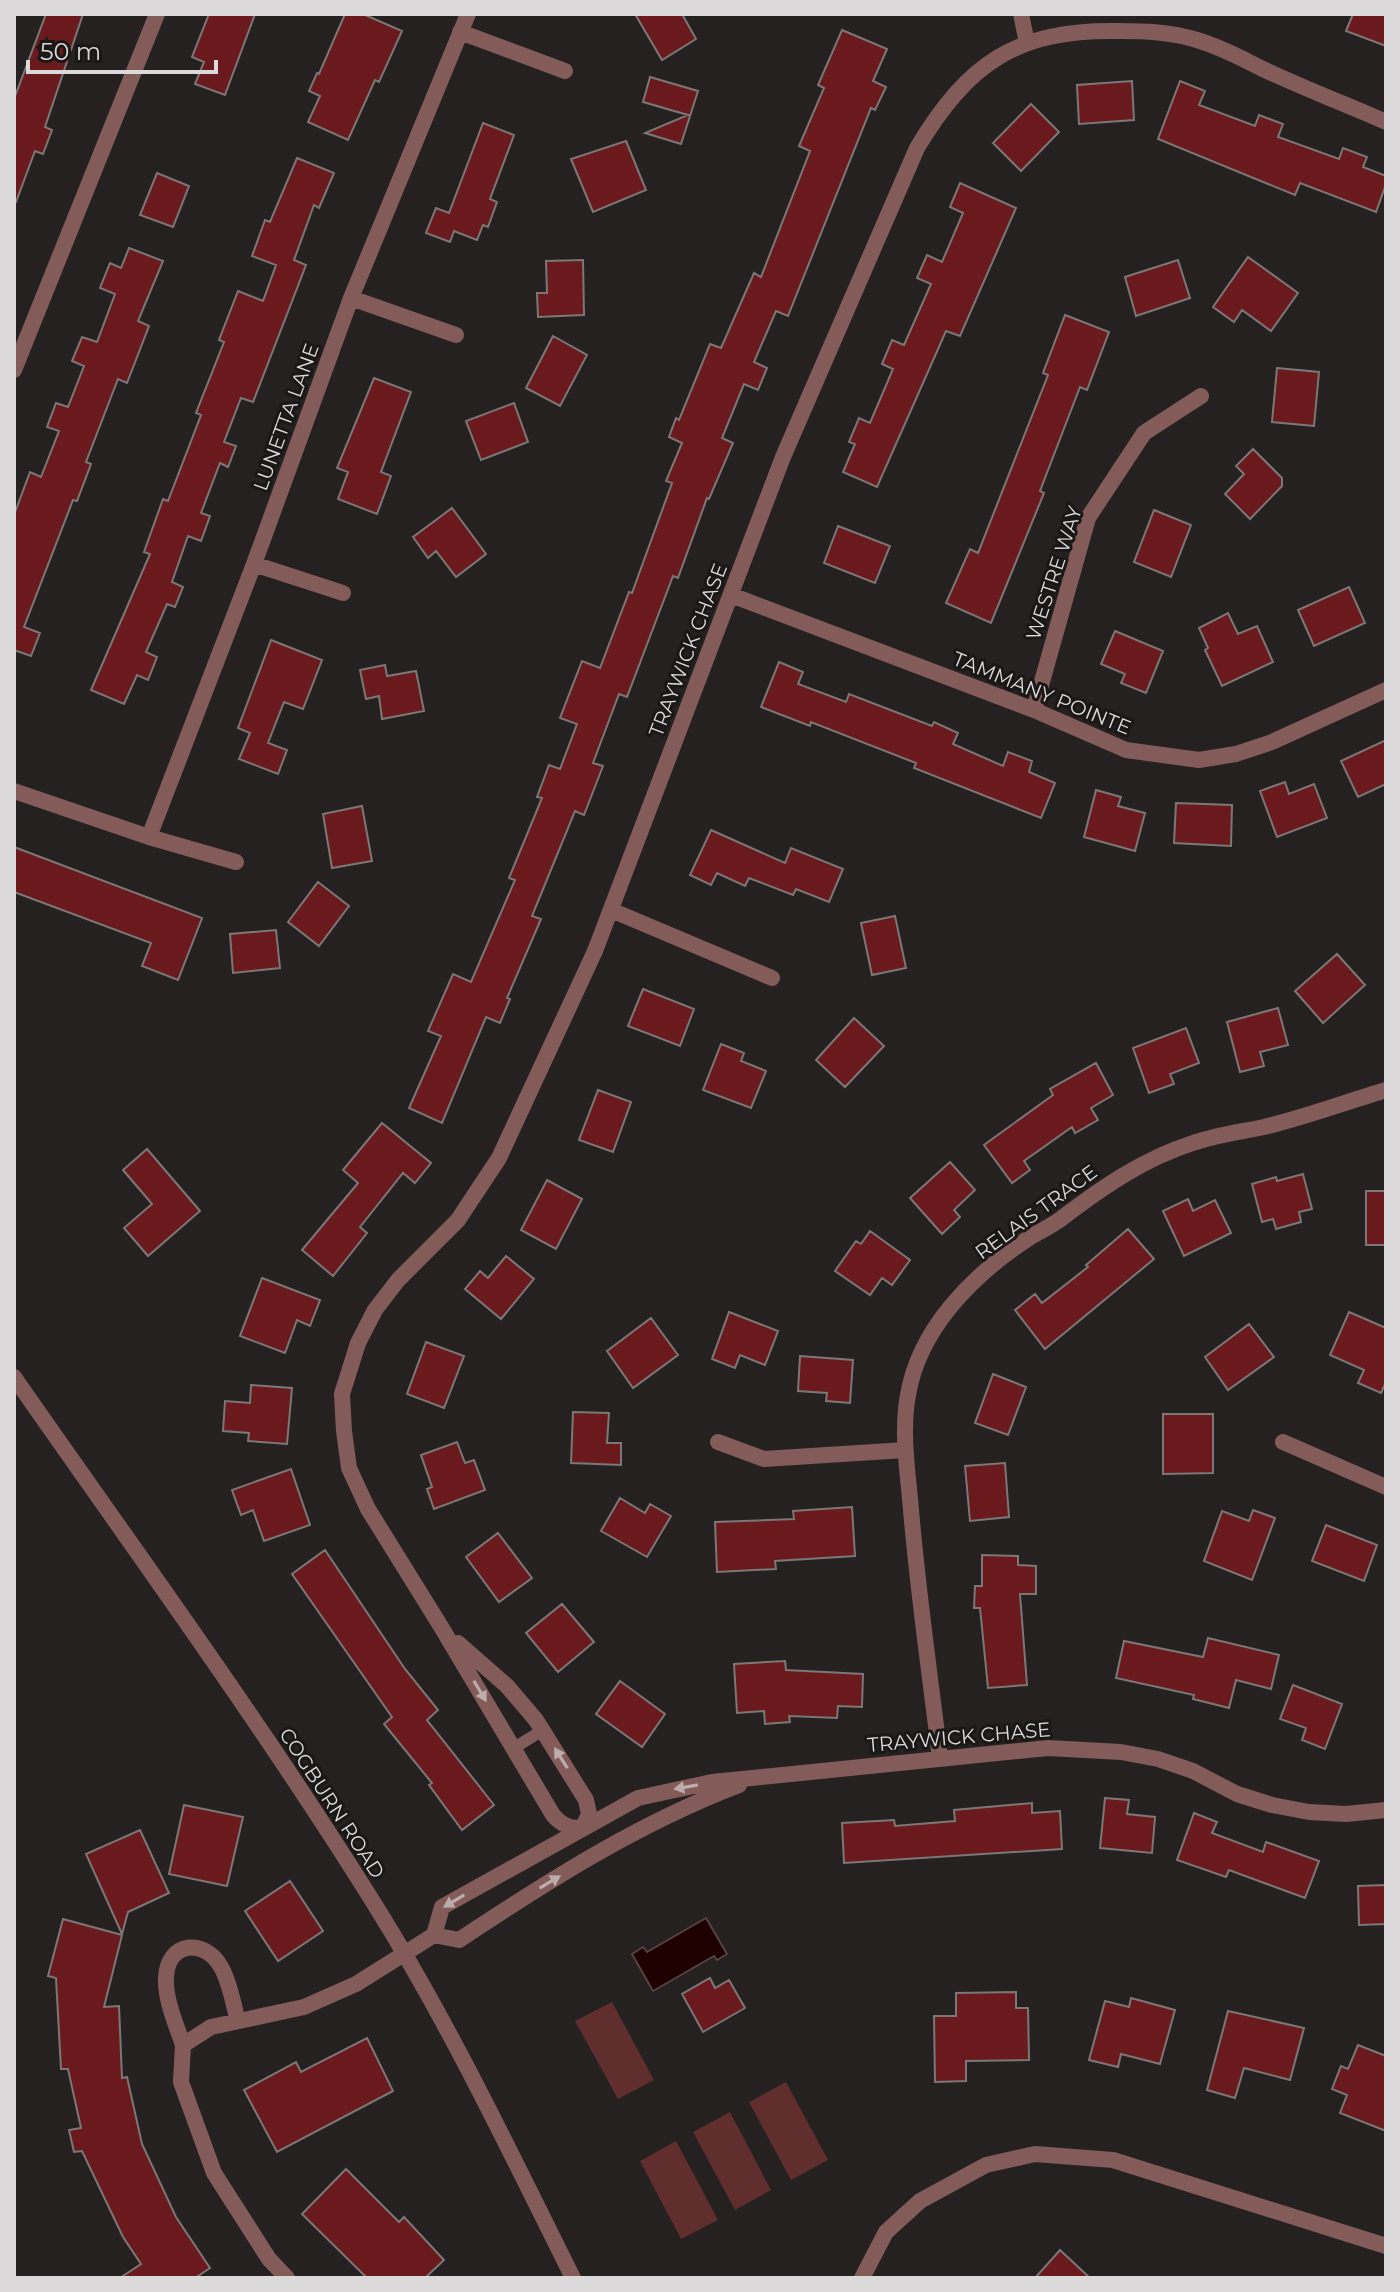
<svg xmlns="http://www.w3.org/2000/svg" width="1400" height="2292" font-family="Montserrat,sans-serif">
	<style>
		.green { fill: #602e2c }
		.water { fill: #1f0000; stroke: #574141; stroke-width: 2 }
		.building { fill: #6a1a1c; stroke: #7b7776; stroke-width: 2 }
		.lines { fill: none; stroke-linecap: round; stroke-linejoin: round }
		.service { stroke: #835c59; stroke-width: 12 }
		.minor { stroke: #835c59; stroke-width: 16 }
		.tertiary { stroke: #835c59; stroke-width: 16 }
		.oneway { fill: #bcadac }
		.labels { text-anchor: middle; dominant-baseline: central; stroke-width: 6; stroke-linejoin: round; paint-order: stroke }
		.street-label { font-size: 20px; fill: #dbd9d9; stroke: #1a1717 }
	</style>
	<rect width="100%" height="100%" fill="#242120"/>
	<path class="green" d="M612,2002L654,2080L618,2099L575,2021Z
		M786,2082L828,2160L791,2180L749,2102Z
		M730,2112L771,2190L735,2210L693,2132Z
		M676,2141L718,2220L681,2239L640,2161Z"/>
	<path class="water" d="M706,1918L727,1954L717,1960L714,1956L653,1991L632,1954L643,1947L647,1952Z"/>
	<path class="building" d="M46,14H83L45,127L52,130L43,154L35,151L16,202H14V99Z
		M209,14H255L225,95L195,84L204,62L192,57Z
		M345,14H363L402,31L379,82L375,80L348,140L308,122L320,96L309,91L317,73L319,74Z
		M635,14H682L696,39L662,60Z
		M1353,14H1386V46L1346,31Z
		M842,30L887,49L873,81L886,87L875,110L871,108L788,316L776,311L754,362L767,368L758,390L744,384L722,438L733,443L709,499L707,498L678,578L673,576L627,697L619,694L593,763L603,766L584,815L575,811L532,916L541,919L507,998L510,999L500,1023L486,1017L442,1123L409,1108L441,1036L428,1031L453,974L471,982L515,880L509,878L542,798L537,797L549,765L560,769L577,724L560,718L582,661L600,668L629,592L632,593L672,483L666,481L682,443L669,437L676,418L679,420L710,344L721,348L754,273L761,277L810,151L799,146L824,88L818,85Z
		M650,77L698,91L681,144L645,133L688,115L643,102Z
		M1132,81L1134,120L1079,124L1077,85Z
		M1180,81L1205,91L1199,105L1255,126L1259,115L1283,124L1278,137L1339,159L1343,148L1367,157L1363,167L1386,176V184L1376,212L1300,183L1295,195L1158,139Z
		M1031,104L1059,132L1021,171L993,143Z
		M483,123L514,135L490,199L497,202L488,227L483,225L477,240L454,231L450,242L426,233L436,208L449,213Z
		M626,141L646,190L593,212L571,159Z
		M297,158L334,173L319,208L314,205L294,260L306,265L253,402L241,398L224,442L236,446L228,467L220,463L201,513L210,516L201,541L188,536L172,582L183,587L175,607L167,604L146,652L157,657L148,680L137,675L124,704L91,690L150,554L144,552L163,499L168,501L201,415L196,413L224,342L219,340L238,291L263,301L276,265L252,256L265,220L270,222Z
		M157,173L189,186L173,227L140,215Z
		M960,183L1016,208L960,336L946,331L877,487L843,472L855,444L849,442L859,418L870,423L893,369L882,364L892,340L904,345L931,284L917,278L927,255L942,262L963,213L950,207Z
		M129,248L163,261L138,321L149,326L127,383L118,379L86,462L91,464L77,501L73,500L24,627L40,633L31,656L14,650V515L30,472L41,477L59,431L47,427L56,403L68,407L84,366L72,361L82,337L97,342L115,294L100,288L110,263L121,268Z
		M1248,257L1298,293L1271,331L1242,310L1234,322L1213,307Z
		M583,260L584,315L538,317L537,293H547L546,261Z
		M1178,260L1190,298L1136,316L1125,277Z
		M1065,315L1109,332L1087,390L1080,387L1040,491L1044,493L991,623L946,603L970,549L978,553L1048,375L1043,373Z
		M553,336L587,355L560,406L526,388Z
		M1277,368L1319,372L1314,426L1272,422Z
		M374,378L411,392L381,472L391,476L377,514L338,499L348,472L337,468Z
		M514,403L528,442L481,460L466,421Z
		M1253,449L1282,478V486L1250,519L1225,494L1244,474L1236,466Z
		M452,508L486,554L456,577L436,551L428,558L413,537Z
		M1154,510L1191,525L1171,577L1134,562Z
		M838,526L890,546L875,583L824,563Z
		M1349,587L1365,623L1314,646L1298,610Z
		M1228,613L1238,634L1257,626L1273,662L1222,686L1205,650L1208,648L1199,628Z
		M1115,631L1163,651L1146,693L1121,683L1125,674L1101,664Z
		M271,640L322,660L303,709L284,702L268,743L287,750L278,774L239,759L250,733L238,728Z
		M779,662L803,672L798,684L846,702L849,694L932,726L934,722L958,733L953,744L1003,766L1008,752L1032,761L1029,772L1055,783L1041,818L914,768L916,763L811,722L810,726L761,707Z
		M385,665L387,676L416,671L424,711L382,719L379,696L366,699L360,670Z
		M1386,740V784L1358,797L1341,761Z
		M1285,782L1289,794L1314,784L1327,818L1277,837L1260,791Z
		M1096,790L1121,797L1118,806L1145,813L1135,851L1084,837Z
		M1176,803L1232,805L1231,846L1174,843Z
		M362,806L372,861L332,868L323,814Z
		M711,830L785,863L791,848L843,869L829,902L796,889L793,895L749,878L745,886L717,873L711,885L690,875Z
		M14,847L202,918L178,980L142,966L151,943L14,892Z
		M318,882L349,906L319,946L288,922Z
		M895,916L906,968L872,975L861,923Z
		M276,930L280,968L233,973L230,934Z
		M1337,954L1365,985L1323,1023L1295,991Z
		M643,989L694,1009L680,1046L628,1026Z
		M1278,1008L1288,1045L1260,1052L1264,1066L1240,1072L1227,1022Z
		M854,1018L884,1046L845,1087L816,1060Z
		M1186,1028L1199,1063L1170,1074L1174,1084L1149,1093L1133,1048Z
		M721,1044L744,1053L741,1061L766,1071L751,1108L703,1090Z
		M1096,1063L1113,1095L1091,1108L1098,1120L1075,1133L1072,1127L1024,1161L1030,1170L1012,1183L984,1145L1053,1095L1050,1089Z
		M598,1090L631,1102L613,1152L579,1140Z
		M382,1123L431,1163L415,1183L403,1173L360,1227L367,1233L333,1276L302,1250L358,1183L343,1170Z
		M147,1149L200,1211L148,1256L124,1228L152,1204L123,1170Z
		M950,1162L975,1190L954,1210L960,1217L942,1234L910,1198Z
		M1303,1174L1312,1209L1299,1212L1301,1222L1276,1229L1273,1219L1262,1222L1252,1184L1276,1177L1277,1181Z
		M547,1180L582,1199L556,1249L521,1230Z
		M1366,1191H1386V1245H1366Z
		M1188,1199L1193,1211L1215,1200L1231,1233L1184,1256L1163,1211Z
		M1128,1229L1154,1259L1045,1349L1015,1310L1035,1294L1042,1303L1088,1267L1086,1265Z
		M870,1231L910,1260L892,1285L882,1278L870,1295L835,1271L856,1241L861,1244Z
		M506,1256L534,1279L501,1319L465,1289L480,1271L488,1278Z
		M262,1278L320,1300L310,1326L297,1320L285,1353L240,1336Z
		M729,1312L778,1331L765,1365L740,1355L735,1368L712,1359Z
		M1349,1312L1386,1328V1382L1381,1393L1358,1383L1364,1370L1330,1355Z
		M651,1318L678,1355L633,1388L607,1351Z
		M1249,1324L1274,1357L1228,1390L1205,1357Z
		M426,1342L464,1356L444,1408L407,1394Z
		M800,1356L853,1360L850,1403L826,1401L827,1393L798,1391Z
		M993,1374L1026,1387L1008,1435L975,1423Z
		M251,1385L292,1388L287,1444L248,1441L249,1433L223,1431L225,1401L250,1403Z
		M573,1412L609,1413L607,1443H621V1465L571,1463Z
		M1163,1414H1213V1473L1163,1474Z
		M457,1442L465,1463L474,1460L485,1490L434,1509L427,1489L432,1487L421,1455Z
		M1005,1463L1009,1517L970,1521L965,1466Z
		M291,1469L310,1525L264,1541L253,1510L241,1515L232,1490Z
		M620,1498L645,1513L650,1504L671,1516L647,1557L601,1531Z
		M852,1507L855,1556L775,1561L776,1569L717,1572L715,1522L794,1519L793,1511Z
		M1253,1510L1275,1518L1252,1580L1204,1561L1222,1511L1249,1521Z
		M1326,1525L1377,1545L1364,1581L1312,1561Z
		M498,1533L532,1578L499,1602L466,1557Z
		M325,1550L405,1669L438,1710L427,1720L494,1805L462,1830L429,1785L432,1783L384,1724L392,1717L292,1574Z
		M982,1555L1018,1556V1565L1036,1566V1594H1020L1027,1685L988,1688L980,1608H974L975,1586H982Z
		M562,1604L594,1642L558,1672L526,1633Z
		M1208,1638L1279,1655L1271,1689L1236,1680L1229,1708L1193,1699L1194,1695L1116,1678L1124,1641L1203,1657Z
		M785,1661L786,1670L863,1674L862,1707L838,1706L837,1718L789,1716L790,1722L765,1724L764,1711L737,1713L734,1664Z
		M620,1681L665,1714L642,1747L596,1714Z
		M1293,1685L1342,1704L1325,1749L1302,1740L1306,1728L1280,1719Z
		M1105,1798L1129,1800L1127,1814L1155,1817L1152,1853L1100,1848Z
		M1032,1803V1813L1060,1811L1062,1849L844,1863L842,1823L894,1820L895,1826L955,1821L954,1810Z
		M184,1805L243,1817L227,1886L169,1874Z
		M1194,1813L1217,1822L1212,1833L1263,1852L1266,1842L1319,1861L1305,1898L1229,1870L1226,1877L1177,1860Z
		M140,1830L169,1893L128,1912L122,1934L86,1854Z
		M290,1881L323,1931L278,1961L245,1911Z
		M1386,1885V1924L1359,1925L1358,1886Z
		M63,1919L122,1935L104,2007L119,2006L122,2078L127,2077L142,2144L176,2217L210,2268L195,2278H120L141,2264L123,2237L82,2151L74,2152L69,2130L81,2128L68,2069H61L56,1978L48,1976Z
		M710,1978L715,1988L729,1980L745,2008L703,2032L682,1994Z
		M1016,1992V2008H1028L1029,2060L966,2061V2081L935,2082L934,2016H956V1993Z
		M1131,1998L1175,2010L1160,2064L1121,2054L1118,2067L1089,2060L1105,2001L1129,2007Z
		M1228,2011L1304,2028L1290,2080L1244,2068L1235,2098L1207,2090Z
		M367,2038L393,2091L277,2152L244,2090L296,2062L301,2072Z
		M1358,2045L1386,2056V2131L1340,2113L1347,2095L1332,2089L1341,2066L1348,2069Z
		M346,2169L399,2222L404,2217L444,2260L425,2278H367L302,2214Z
		M1060,2250L1090,2278H1035Z"/>
	<g class="lines">
		<path class="service" d="M514,1748L543,1730"/>
		<path class="minor" d="M1021,14L1027,43
			M460,32L565,71
			M351,298L456,335
			M14,370L157,14
			M254,564L343,593
			M731,595L1034,710L1126,750L1199,760L1236,754L1272,742L1386,690
			M1034,710L1088,518L1144,433L1201,396
			M14,791L149,837L236,862
			M149,837L254,564L351,298L468,14
			M611,910L772,978
			M718,1442L764,1459L905,1450
			M1283,1442L1386,1487
			M458,1643L507,1686L536,1720L586,1800L589,1814L583,1827
			M940,1758C930,1675 918,1593 911,1510C908,1472 901,1433 908,1395C919,1329 972,1276 1026,1240C1037,1232 1051,1227 1062,1218C1103,1187 1143,1159 1193,1143C1216,1135 1240,1132 1264,1127C1305,1117 1346,1102 1386,1090
			M583,1827C570,1830 561,1824 553,1815L440,1625L368,1509L349,1468L344,1431L342,1394L358,1343L375,1310L398,1280L458,1220L499,1158L595,951L783,457L917,148C968,63 1017,29 1119,31C1145,31 1171,32 1197,40C1221,47 1241,58 1263,69C1303,88 1345,104 1386,122
			M434,1935L442,1907L638,1798L712,1782L1048,1748L1121,1752L1158,1759L1193,1771L1237,1794L1272,1805L1309,1812L1346,1814L1386,1810
			M183,2045C176,2024 165,2000 166,1978C167,1941 205,1938 221,1967C230,1982 233,2004 238,2021
			M287,2278L269,2259L214,2173L181,2082L183,2045L211,2027L304,2007L356,1984L434,1935L459,1940C548,1881 639,1823 739,1785
			M862,2278L886,2232L920,2201L986,2165L1035,2154L1113,2160L1386,2246"/>
		<path class="tertiary" d="M14,1377C136,1552 262,1724 375,1905C450,2025 510,2152 573,2278"/>
	</g>
	<defs><path id="oneway-solid" d="M-6-.8H1V-3.2L6.5 0L1 3.2V.8H-6Z" transform="scale(2)"/></defs>
	<g class="oneway">
		<use href="#oneway-solid" transform="translate(480 1691) rotate(59)"/>
		<use href="#oneway-solid" transform="translate(561 1758) rotate(-122)"/>
		<use href="#oneway-solid" transform="translate(686 1787) rotate(170)"/>
		<use href="#oneway-solid" transform="translate(550 1882) rotate(-31)"/>
		<use href="#oneway-solid" transform="translate(454 1901) rotate(149)"/>
	</g>
	<g class="labels">
		<g class="street-label">
			<text transform="translate(286 417) rotate(-70)">LUNETTA LANE</text>
			<text transform="translate(1054 573) rotate(-72)">WESTRE WAY</text>
			<text transform="translate(688 650) rotate(-69)">TRAYWICK CHASE</text>
			<text transform="translate(1042 693) rotate(22)">TAMMANY POINTE</text>
			<text transform="translate(1036 1212) rotate(-36)">RELAIS TRACE</text>
			<text transform="translate(959 1737) rotate(-5)">TRAYWICK CHASE</text>
			<text transform="translate(332 1803) rotate(57)">COGBURN ROAD</text>
		</g>
	</g>
	<rect width="1400" height="2292" fill="none" stroke="#dbd9d9" stroke-width="32"/>
	<path d="M28 60v12h188v-12" fill="none" stroke="#dbd9d9" stroke-width="4"/>
	<text x="40" y="60" font-size="24" fill="#dbd9d9" stroke="#1a1717" stroke-width="6" paint-order="stroke">50 m</text>
</svg>
